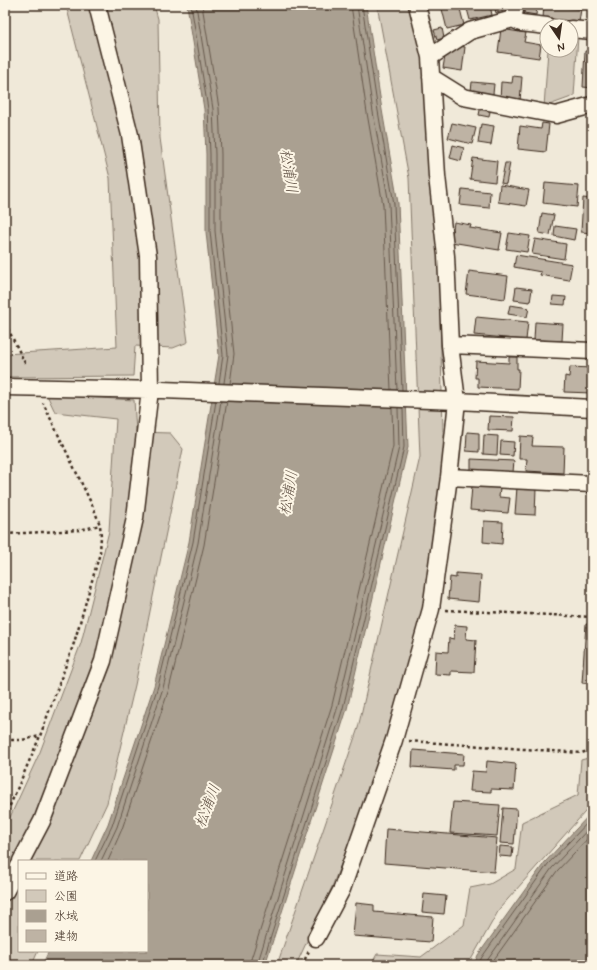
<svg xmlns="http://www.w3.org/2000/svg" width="597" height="970" font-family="Mynerve,'Klee One',sans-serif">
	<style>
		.green { fill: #d2c9ba; stroke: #867a6c }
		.water { fill: #aaa091; stroke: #7e7163 }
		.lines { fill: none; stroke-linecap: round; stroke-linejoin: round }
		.shore { stroke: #67594c; stroke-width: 1 }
		.building { fill: #beb3a4; stroke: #3b2a1e }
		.minor-casing { stroke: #3b2a1e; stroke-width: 19 }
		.path { stroke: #3b2a1e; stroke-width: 2.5; stroke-dasharray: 3 3; stroke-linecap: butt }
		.minor { stroke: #fcf5e5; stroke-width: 16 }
		.labels { text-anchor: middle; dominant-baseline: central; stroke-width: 4; stroke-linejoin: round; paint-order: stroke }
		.water-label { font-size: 15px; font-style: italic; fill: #625346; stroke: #fcf5e5 }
	</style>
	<rect width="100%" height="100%" fill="#f0e9d9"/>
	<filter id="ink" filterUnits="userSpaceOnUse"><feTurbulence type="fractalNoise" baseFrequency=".025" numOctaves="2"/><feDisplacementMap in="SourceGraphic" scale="8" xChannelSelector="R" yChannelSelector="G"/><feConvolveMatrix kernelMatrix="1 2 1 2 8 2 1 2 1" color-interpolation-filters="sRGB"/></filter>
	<g filter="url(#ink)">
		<path class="green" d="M66,5H154L158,19L160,138L188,342L173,348L135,346L133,376L5,377V354L117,347L110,178Z
			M377,5H411L425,58L439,270L444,473L427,610L390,738L332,887L296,965H277L358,728L420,457L409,178Z
			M571,36H578L574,96L544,107L548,50H571Z
			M47,395L134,400L136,432L170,433L183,449L135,685L107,803L80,861H19V951H38L32,965H5V828L40,752L81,643L109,531L116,419L55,412Z
			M592,757V804L500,908L468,965H371L377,954L421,957L464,925L470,888L490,884L516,869L522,822L578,795L581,760Z"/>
		<path class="water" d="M187,5H366L382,110L398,203L408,447L347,709L265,965H42L49,951H147V861H91L108,824L154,686L189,542L219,355L206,232V154L204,109Z
			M592,812V965H474L478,955L545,862Z"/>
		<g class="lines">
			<path class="shore" d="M191,5L208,109L210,154V231L223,355L219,383
				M196,5L213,109L215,154V231L228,355L224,383
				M202,5L219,108L221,154V231L234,354L230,384
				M351,5L367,113L383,205L391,390
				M357,5L373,112L389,204L397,390
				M362,5L378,111L394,204L402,390
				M95,861L112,826L158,686L193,542L216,401
				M101,861L117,827L163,688L198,543L221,401
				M108,861L122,829L169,689L204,545L227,401
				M251,965V959L332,705L393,446L392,408
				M257,965L338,706L399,447L398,408
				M262,965L343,708L404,447L403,408
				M478,965L482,957L548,864L592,818
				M484,965L552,868L592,825
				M490,965L557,871L592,834"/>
		</g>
		<path class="building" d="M441,5H459L464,25L447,29Z
			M466,5H490L492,15L470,20Z
			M494,5H507L508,10L496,13Z
			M525,5H537L536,15L524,13Z
			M544,5L581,9L579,22L543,18Z
			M442,28L444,38L437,40L434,30Z
			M501,29L526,33L524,42L541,45L539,58L498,52Z
			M459,46L465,47L462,71L443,68L445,56Z
			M585,51H592V88L583,87Z
			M513,76L522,77L520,101L500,100L501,82L512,83Z
			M472,82L494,84L493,94L471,91Z
			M481,105L491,106L489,117L479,115Z
			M452,123L476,128L472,144L448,138Z
			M542,123L549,124L546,152L518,149L520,126L541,129Z
			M481,124L494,126L491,145L478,143Z
			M453,145L464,148L461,161L450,158Z
			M473,158L497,161L495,182L470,179Z
			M505,163H510L506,184L501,183Z
			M545,183L579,186L577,207L543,203Z
			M500,185L529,190L526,206L498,202Z
			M462,189L490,192L489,208L460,205Z
			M583,198L592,199V233L581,232Z
			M542,213L554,215L550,235L539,233Z
			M454,222L471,225L470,228L502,233L499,250L451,242Z
			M555,226L576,229L574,240L554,236Z
			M509,233L530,236L527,252L506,249Z
			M535,239L566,244L564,259L532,254Z
			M516,255L572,264L569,280L540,275L541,272L514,267Z
			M469,271L508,276L505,299L466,294Z
			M516,287L532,289L530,302L514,300Z
			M553,296L566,297L565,305L552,304Z
			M510,305L529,308L527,317L508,314Z
			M476,317L528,322L526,340L474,335Z
			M535,322L563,324L562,341L534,340Z
			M509,357H517V369H519L518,389L478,387V378H475L476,361L509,363Z
			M570,367L592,368V393L564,392L565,376L569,377Z
			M489,416L514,417L513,431L488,430Z
			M467,432L479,433V452L466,451Z
			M484,435L498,436L497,455L483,454Z
			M520,436L533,437L532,446L564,447L563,473L526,471L527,459H519Z
			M501,441L514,442L513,456L500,455Z
			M471,459L514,461L513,472L471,470Z
			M472,486L500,488L499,497L510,498L508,513L470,510Z
			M517,487L536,488L535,515L515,514Z
			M484,521L503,522L502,544L483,542Z
			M456,573L481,575L479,602L448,599L450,577L456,578Z
			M586,624L592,625V684L582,683Z
			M455,625L467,626L466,639L476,640L474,672L451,671V675L435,674L436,651L448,652L449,638L454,639Z
			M413,750L464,754L463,765H454V770L412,767Z
			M487,761L516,764L514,790L491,789V792L470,791L472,771L486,772Z
			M453,802L500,805L497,836L450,833Z
			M503,808L517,809L514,844L500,843Z
			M386,829L497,838L494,872L384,863Z
			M500,846L513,847L512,857L499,856Z
			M424,894L446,896L444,914L422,912Z
			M356,903L374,905V912L433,917L431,942L353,936Z"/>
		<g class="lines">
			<defs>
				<path id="minor" d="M513,19L521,23L547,26
					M571,29L592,31
					M430,57L470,31L513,19L516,5
					M431,77L463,97L556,115L592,105
					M450,345L592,351
					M5,387L162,390L457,401L592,408
					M449,477L592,484
					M21,861L42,821L103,661L135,518L150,390L148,256L130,135L97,5
					M5,892L19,866
					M316,938L342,889L394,740L431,609L449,477L457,401L450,345L446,256L437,176L430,57L417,5"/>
			</defs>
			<use href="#minor" class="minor-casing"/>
			<path class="path" d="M5,323L26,365
				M5,534L80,530L100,525
				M446,610L592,617
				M5,740H22L40,736L74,643L100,553L101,536L100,525L94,509L43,403
				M409,741L582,753L592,749
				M5,817L40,736
				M302,965L309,951"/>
			<use href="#minor" class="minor"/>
		</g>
	</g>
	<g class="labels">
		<g class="water-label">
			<text transform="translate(288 171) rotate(81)">松浦川</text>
			<text transform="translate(289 493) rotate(-80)">松浦川</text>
			<text transform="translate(208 806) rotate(-69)">松浦川</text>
		</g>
	</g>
	<rect width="597" height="970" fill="none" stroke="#fcf5e5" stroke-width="20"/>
	<rect x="10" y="10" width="577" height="950" fill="none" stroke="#3b2a1e" stroke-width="1.5" filter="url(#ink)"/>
	<rect x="18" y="860" width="130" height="92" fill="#fcf5e5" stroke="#afa495"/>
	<rect x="26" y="873" width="20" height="6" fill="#fcf5e5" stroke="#afa495"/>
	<text x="54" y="880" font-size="12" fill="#3b2a1e">道路</text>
	<rect x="26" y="890" width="20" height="12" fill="#d2c9ba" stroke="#afa495"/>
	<text x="54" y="900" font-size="12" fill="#3b2a1e">公園</text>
	<rect x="26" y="910" width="20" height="12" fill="#aaa091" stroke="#afa495"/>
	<text x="54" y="920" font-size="12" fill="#3b2a1e">水域</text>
	<rect x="26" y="930" width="20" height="12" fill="#beb3a4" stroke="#afa495"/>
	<text x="54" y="940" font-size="12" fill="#3b2a1e">建物</text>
	<g transform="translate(559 38) rotate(167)"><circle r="19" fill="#fcf5e5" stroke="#afa495"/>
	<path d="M0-3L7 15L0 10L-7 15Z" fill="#3b2a1e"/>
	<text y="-6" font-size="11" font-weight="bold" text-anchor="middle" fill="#3b2a1e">N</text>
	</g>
</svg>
